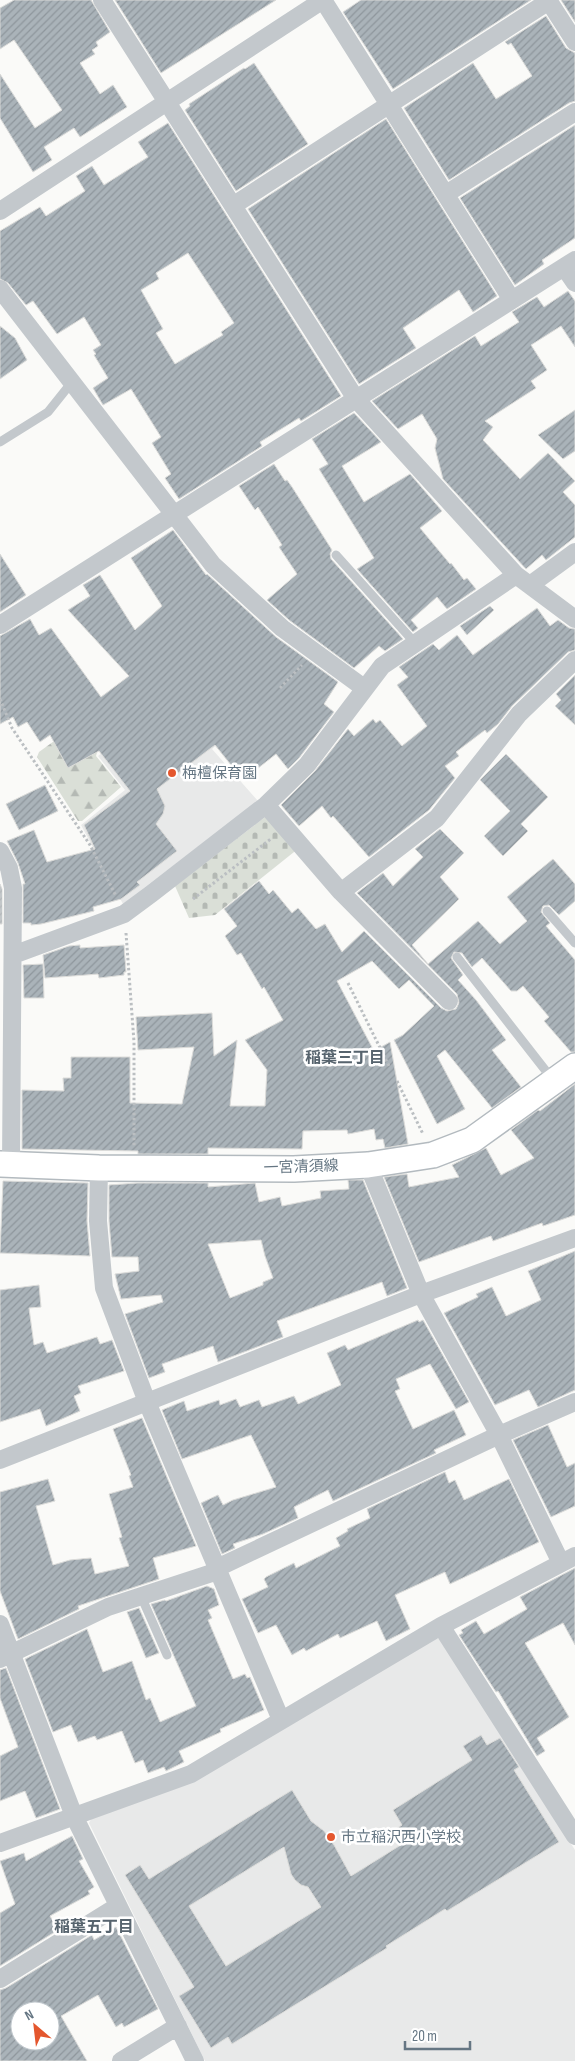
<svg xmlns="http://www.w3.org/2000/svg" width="575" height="2061" font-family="'Sofia Sans Condensed','Noto Sans JP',sans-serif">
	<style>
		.built { fill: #e8e9e9 }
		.forest { fill: url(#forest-firs) }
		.cemetery { fill: url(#cemetery-stones) }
		.building { fill: url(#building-hatch); stroke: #dcdcda; fill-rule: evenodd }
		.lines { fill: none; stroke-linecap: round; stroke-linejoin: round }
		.secondary-casing { stroke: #b3babf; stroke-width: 28 }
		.path { stroke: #bbbfc2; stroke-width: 3; stroke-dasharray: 2.5 2.5; stroke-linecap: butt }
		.lane { stroke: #c3c8cc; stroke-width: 9 }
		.street { stroke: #c3c8cc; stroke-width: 18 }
		.secondary { stroke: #fff; stroke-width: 25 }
		.poi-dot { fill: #e4572e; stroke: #fff; stroke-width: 2 }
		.labels { text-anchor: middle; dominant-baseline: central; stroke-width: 5; stroke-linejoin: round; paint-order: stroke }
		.poi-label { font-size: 15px; fill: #657683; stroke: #fff; text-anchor: start }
		.street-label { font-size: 15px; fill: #657683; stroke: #fff }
		.neighbourhood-label { font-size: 16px; font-weight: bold; fill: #57646e; stroke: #fff }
	</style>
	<defs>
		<pattern id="forest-firs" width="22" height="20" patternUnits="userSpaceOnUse" patternTransform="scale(1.25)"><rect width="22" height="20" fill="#dadfd7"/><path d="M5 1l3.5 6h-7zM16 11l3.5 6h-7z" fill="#b4b9b4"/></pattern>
		<pattern id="cemetery-stones" width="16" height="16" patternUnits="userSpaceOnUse" patternTransform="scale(1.25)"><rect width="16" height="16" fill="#dadfd7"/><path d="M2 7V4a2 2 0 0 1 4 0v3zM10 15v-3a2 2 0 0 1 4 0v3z" fill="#b4b9b4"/></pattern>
		<pattern id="building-hatch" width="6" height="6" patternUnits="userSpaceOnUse" patternTransform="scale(1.25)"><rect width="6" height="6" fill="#aab3b9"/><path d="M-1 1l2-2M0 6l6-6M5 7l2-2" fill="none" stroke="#8e969c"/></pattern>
	</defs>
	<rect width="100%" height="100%" fill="#fafaf8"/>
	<path class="built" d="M271,697L212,749L258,801L123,904L81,825L125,790L98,756L166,702Z
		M437,1638L443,1641L575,1850V2061H205L89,1823L92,1817L195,1779Z"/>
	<path class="forest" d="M72,728L98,749L96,756L121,787L82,821H78L37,757L39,752Z"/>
	<path class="cemetery" d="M269,814L299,848L215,915L189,918L175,886Z"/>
	<path class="building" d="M14,0H91L110,32L96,42L98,46L92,50L95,54L80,63L100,94L113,85L127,107L80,137L74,128L44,147L52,160L33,172L0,118V74L35,128L62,110L14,40L0,49V8Z
		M115,0H276L161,73Z
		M361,0H531L393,89L343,12Z
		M561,0H575V22Z
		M546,16L566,48L575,53V101L569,103L449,180L404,108L473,63L496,99L532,76L511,43L508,45L505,42Z
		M254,63L308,144L236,191L185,110L190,106L189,104L244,68L245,69Z
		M386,119L497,296L473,312L459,290L403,328L416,348L359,384L248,209Z
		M168,123L341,396L301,421L299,418L260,442L262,446L179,499L165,478L171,474L152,443L161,437L131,389L103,405L93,388L108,378L94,355L96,354L93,350L101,345L84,317L57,334L33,301L26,305L8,283L0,279V231L40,207L46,216L85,191L76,176L92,166L104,185L148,157L138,142ZM188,253L234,323L221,332L223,335L175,364L156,333L163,329L141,290L159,279L156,273Z
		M575,125V238L542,260L544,264L515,285L460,198Z
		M568,291L575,301V347L561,326L531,345L547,370L531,381L536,388L485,421L493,427L483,440L520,479L548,453L575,481L563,492L575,505V537L546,560L542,555L526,569L443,479L435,448L437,439L422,414L398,429L372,401L475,336L481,346L519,322L512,312L537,297L544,307Z
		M0,326L15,338L27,360L0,379Z
		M575,410V451L563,459L538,435Z
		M354,413L381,442L342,466L364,502L410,474L442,511L420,528L450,564L451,563L464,580L467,578L476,589L447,609L437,597L411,620L418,628L413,632L357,569L374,558L319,469L328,464L312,439Z
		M274,464L285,481L287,480L292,487L332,550L330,554L331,559L403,639L385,651L379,646L354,668L289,620L267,600L297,574L279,547L282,545L258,507L255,510L239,486Z
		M173,530L206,575L207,574L276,637L338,682L324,704L334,712L299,758L288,769L276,754L243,780L215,745L157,789L165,806L163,814L156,824L177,851L137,882L140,885L121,899L93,907L94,911L41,924L31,925V923H23V884H25L18,863L7,841L34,830L47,862L95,849L84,825L130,791L99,751L68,768L50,735L40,742L27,722L18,727L13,717L0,724V636L30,619L39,635L51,628L101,697L129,676L68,610L90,596L83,585L100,575L135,630L162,606L131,558Z
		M0,554L26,595L0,612Z
		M490,606L494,610L467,635L460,626Z
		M537,608L550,626L558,620L569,628L575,629V650L568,652L512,706L498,724L487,733L485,730L456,752L459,756L445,766L455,778L429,810L369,857L333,816L331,818L322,806L299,826L281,805L315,771L348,729L354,736L373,719L376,723L380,720L402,746L427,726L397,685L408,677L399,667L433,644L439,650L457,635L473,655Z
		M575,675V725L555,706L561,700L556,694Z
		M506,754L548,797L521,824L528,831L503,856L484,836L510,811L480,780Z
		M45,785L58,811L19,830L6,804Z
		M440,829L464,853L440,877L459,899L412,945L428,964L478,921L500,944L527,921L507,897L553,859L575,884V901L559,915L549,905L543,906L541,912L550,923L546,926L575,960V1052H571L544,1021L549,1017L523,986L517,991H511L482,958L472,967L462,953L454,952L451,958L463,975L458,980L476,1000L506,1040L492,1050L521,1087L492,1108L445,1050L437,1056L465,1109L437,1124L394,1040L403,1035L434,1006L409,980L399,989L372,961L337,981L374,1051L390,1042L408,1144L385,1148L383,1139L376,1140L374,1129L348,1134L347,1130L303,1131L302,1149L208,1148V1154H138V1151L22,1149V1090L64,1091L63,1078H71V1057H130V1103L182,1104L194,1047L138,1050L136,1017L212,1013L214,1056L237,1040L230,1106H265L267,1070L245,1040L283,1020L264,987L262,989L241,953L237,955L225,936L237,926L224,909L259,881L269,894L273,890L292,913L298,908L316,929L325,924L342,952L364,931L441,1008L447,1011L456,1009L459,1003L457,994L357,893L383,873L393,886L423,857L415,849Z
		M0,884L2,889V924H0Z
		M80,945V948L124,945L126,972H124V975L99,978L98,974L86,975L45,978L43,955L69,946Z
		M43,964L44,998H24L23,965Z
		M575,1084V1215L543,1226L542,1223L493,1241L491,1236L419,1262L384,1177L407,1174L409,1187L459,1177L452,1165L486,1148L501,1175L534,1158L511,1130L538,1110L540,1111Z
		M348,1180H363L407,1288L387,1296L382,1282L277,1321L283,1337L218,1362L213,1346L162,1364L165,1372L149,1378L125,1314L163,1302L161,1295L121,1299L115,1274L139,1271L138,1257H112L109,1221V1185L138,1183H208V1187L255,1183L259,1202L280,1197L282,1206L321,1198L320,1191L349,1189ZM261,1240L265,1256L273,1278L263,1282V1285L230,1298L208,1244Z
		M3,1181L88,1183L87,1221L90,1256L0,1253Z
		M575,1251V1390L538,1407L529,1390L495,1405L444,1313L478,1297L476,1294L492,1287L506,1316L541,1300L528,1271Z
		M39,1285L41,1307L29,1308L34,1345L43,1342L47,1353L97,1337L100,1344L112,1340L124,1371L78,1386L81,1393L74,1396L80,1411L46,1426L40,1409L0,1422V1290Z
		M418,1320L419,1322L423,1320L469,1402L456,1409L430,1364L396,1379L400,1389L395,1391L413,1429L454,1410L466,1435L434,1450L436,1453L333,1501L328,1490L294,1507L298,1518L263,1534L233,1544L235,1548L222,1554L201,1503L218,1495L223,1505L233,1500L276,1487L251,1435L182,1459L162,1410L184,1401L187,1411L219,1400L220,1405L236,1399L240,1407L259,1400L262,1407L294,1396L298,1404L341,1385L327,1353L345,1345L348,1350Z
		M142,1418L196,1546L153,1558L159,1579L78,1606L79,1609L18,1639L0,1591V1492L48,1479L55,1501L36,1506L53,1565L70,1560L91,1558L95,1574L129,1566L119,1538L122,1537L109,1494L133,1487L129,1476L131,1475L113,1429Z
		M548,1425L567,1467L575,1463V1506L551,1517L513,1440Z
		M445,1472L449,1483L455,1480L464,1500L509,1479L539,1542L450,1584L445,1572L395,1595L410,1629L386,1641L377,1621L340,1638L338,1634L306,1651L304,1648L292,1655L276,1625L258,1633L242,1599L268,1587L264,1579L266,1577L294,1563L296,1568L340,1546L336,1538L348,1531L347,1529L370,1518L367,1509Z
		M575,1568V1645L563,1623L525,1643L569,1717L537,1738L545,1751L537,1756L498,1691L496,1692L459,1635L463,1633L461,1630L476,1621L484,1634L527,1609L520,1597Z
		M207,1586L214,1589L219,1605L208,1610L212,1618L208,1620L233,1679L245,1674L247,1678L250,1677L264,1710L220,1729L221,1732L179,1751L184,1762L166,1771L164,1767L148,1773L143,1760L135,1763L122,1731L97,1740L95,1736L78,1742L71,1725L53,1732L25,1659L87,1629L103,1672L132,1661L146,1700L150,1698L160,1722L196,1706L151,1604L165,1600L166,1601Z
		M139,1608L159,1653L146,1658L127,1612Z
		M6,1668L60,1809L36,1818L25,1791L0,1801V1756L18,1747L0,1698V1670Z
		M481,1735L487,1745L500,1738L519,1767L514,1770L559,1842L447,1911L445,1909L386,1946L387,1948L232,2044L228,2037L211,2048L179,1996L194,1987L125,1875L140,1865L149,1879L292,1790L311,1821L324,1831L334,1845L351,1876L404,1843L396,1829L402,1825L393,1810L472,1760L463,1746ZM284,1847L291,1874L295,1880L301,1885L308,1887L321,1907L226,1966L189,1906Z
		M72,1836L83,1859L79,1861L94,1887L88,1891L90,1894L50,1916L58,1930L0,1966V1913L15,1904L0,1861L24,1853L26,1861Z
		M116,1927L158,2009L124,2027L122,2023L116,2027L98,1995L61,2016L87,2061H0V1990L6,1988L92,1935L94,1940ZM20,2011H50V2041H20Z"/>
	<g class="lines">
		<defs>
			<path id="secondary" d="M0,1164L99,1168L294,1169L368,1165L433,1155L472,1140L575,1066"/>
		</defs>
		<use href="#secondary" class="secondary-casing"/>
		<path class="path" d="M280,688L302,665
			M0,699L12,728L90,845L116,896
			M193,899L272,838
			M126,933L134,1042V1146
			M348,983L389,1066
			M397,1081L423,1134"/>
		<path class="lane" d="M0,442L48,412L72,382
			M336,555L415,643
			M547,911L575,943
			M457,957L553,1080
			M141,1596L167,1655"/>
		<path class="street" d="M102,0L356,399L516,575L575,619
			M323,0L512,300
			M548,0L575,42
			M446,194L575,112
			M234,205L549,1
			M0,211L323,0
			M564,267L575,283
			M0,289L213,565L282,628L364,688
			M530,585L575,552
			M0,625L575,260
			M266,805L341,892L437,818L519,714L575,660
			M0,851L9,868L13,888L11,1165
			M341,892L449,1001
			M13,955L124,914L151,894L266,805L307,765L382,666L516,575
			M368,1165L421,1294L499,1435L561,1563
			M99,1168L98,1221L104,1288L147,1402L281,1720
			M0,1460L421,1294L575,1238
			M217,1568L499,1435L575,1402
			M0,1624L74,1816L195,2061
			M441,1626L575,1836
			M0,1659L108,1607L218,1571
			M0,1843L191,1774L441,1626L575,1556
			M0,1979L118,1906
			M121,2061L178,2026"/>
		<use href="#secondary" class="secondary"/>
	</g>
	<g class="poi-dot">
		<circle cx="172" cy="773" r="5"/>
		<circle cx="331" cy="1837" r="5"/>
	</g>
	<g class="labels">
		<g class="poi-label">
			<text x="182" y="773">栴檀保育園</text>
			<text x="341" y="1837">市立稲沢西小学校</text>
		</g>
		<g class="street-label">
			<text transform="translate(301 1167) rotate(-2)">一宮清須線</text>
		</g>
		<g class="neighbourhood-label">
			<text x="345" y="1058">稲葉三丁目</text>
			<text x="94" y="1927">稲葉五丁目</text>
		</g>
	</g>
	<g transform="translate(35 2026) rotate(332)"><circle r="24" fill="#ffffff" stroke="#c1c8cd"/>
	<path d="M0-4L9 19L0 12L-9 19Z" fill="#e4572e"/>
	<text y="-8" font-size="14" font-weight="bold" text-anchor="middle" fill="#657683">N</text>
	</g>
	<path d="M405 2041v8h65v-8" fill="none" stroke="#657683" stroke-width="2.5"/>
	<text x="412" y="2041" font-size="15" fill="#657683" stroke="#ffffff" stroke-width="4" paint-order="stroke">20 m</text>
</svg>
